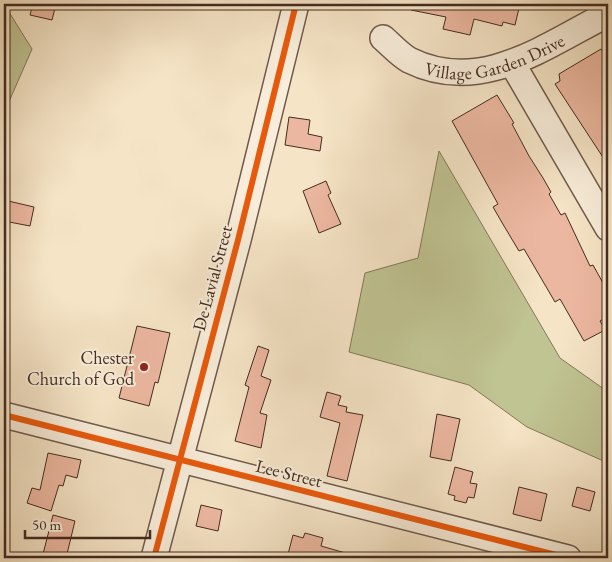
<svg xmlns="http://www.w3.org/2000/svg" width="612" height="562" font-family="'EB Garamond',serif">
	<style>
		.green { fill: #c0c392; stroke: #827859 }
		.building { fill: #ecb7a0; stroke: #442c20 }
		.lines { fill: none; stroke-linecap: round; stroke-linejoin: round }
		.minor-casing { stroke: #705a4a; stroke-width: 28 }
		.minor { stroke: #f8edda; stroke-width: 25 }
		.cycleway-casing { stroke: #f8edda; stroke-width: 9 }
		.cycleway { stroke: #e8590c; stroke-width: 6 }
		.poi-dot { fill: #8f2418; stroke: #f8edda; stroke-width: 2 }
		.labels { text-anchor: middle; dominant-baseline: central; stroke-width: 4; stroke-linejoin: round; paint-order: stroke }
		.street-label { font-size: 18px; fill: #442c20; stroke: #f8edda }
		.poi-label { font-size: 18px; fill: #442c20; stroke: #f8edda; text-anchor: end }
	</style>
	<rect width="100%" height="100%" fill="#f5e4c6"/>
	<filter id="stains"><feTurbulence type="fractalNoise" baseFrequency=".004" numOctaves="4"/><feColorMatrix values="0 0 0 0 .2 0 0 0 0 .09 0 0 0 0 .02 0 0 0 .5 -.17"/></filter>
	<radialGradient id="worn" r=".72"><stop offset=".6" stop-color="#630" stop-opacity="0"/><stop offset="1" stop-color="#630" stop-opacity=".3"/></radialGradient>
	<path class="green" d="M4,4L32,49L4,113Z
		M439,151L560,358L608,392V463L527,427L469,385L349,352L365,273L418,258Z"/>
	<path class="building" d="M33,4H56L52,20L30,15Z
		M412,4H520L515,25L503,22L502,26L474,19L470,35L443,29L446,17L411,10Z
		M601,49L608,60V165L555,84L560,81L559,74Z
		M497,95L514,123L512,124L529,156L543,178L551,192L549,194L561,215L565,213L590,266L593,265L608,292V316L600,321L605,330L584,341L560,299L555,302L524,249L519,251L504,226L493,207L498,204L452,121Z
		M289,117L310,120L308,134L322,137L320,151L285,145Z
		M326,181L331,193L328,195L341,224L319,233L303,191Z
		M4,200L34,207L30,226L4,221Z
		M137,326L170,333L158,383L155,382L149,406L119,398Z
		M258,346L269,350L261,376L271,380L260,413L267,415L261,448L235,441L249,387L245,385Z
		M327,392L341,396L338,405L347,407L346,412L363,415L347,481L327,476L340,423L320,417Z
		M437,414L460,419L451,461L430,457Z
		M48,453L81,460L77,478L66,475L63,486L59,485L51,511L27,503L32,488L40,490Z
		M455,467L473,472L470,483L477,484L474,498L468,497L466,503L454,500L455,496L448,494Z
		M519,487L547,494L541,521L513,514Z
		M577,487L595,492L590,511L572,506Z
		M201,505L222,510L218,531L196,526Z
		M53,515L75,521L66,558H42Z
		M305,533L323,538L321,546L349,554L348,558H287L293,535L303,538Z"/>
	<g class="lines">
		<defs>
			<g id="minor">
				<path id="s1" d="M383,38C391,45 400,55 409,60C481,96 546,45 608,14"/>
				<path d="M512,63L608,228"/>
				<path d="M4,415L568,558"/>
				<path d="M154,558L238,240L296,4"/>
			</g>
		</defs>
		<use href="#minor" class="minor-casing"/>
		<use href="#minor" class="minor"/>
		<defs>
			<path id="cycleway" d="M4,415L568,558
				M154,558L238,240L296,4"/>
		</defs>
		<use href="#cycleway" class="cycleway-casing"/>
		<use href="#cycleway" class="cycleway"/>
	</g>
	<circle class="poi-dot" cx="144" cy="367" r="5"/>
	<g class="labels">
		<g class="street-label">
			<text stroke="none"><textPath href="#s1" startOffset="124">Village Garden Drive</textPath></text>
			<text transform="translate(212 278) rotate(-75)">De Lavial Street</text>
			<text transform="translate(289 473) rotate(14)">Lee Street</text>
		</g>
		<g class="poi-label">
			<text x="134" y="357">Chester<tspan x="134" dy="21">Church of God</tspan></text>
		</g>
	</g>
	<rect width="612" height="562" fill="none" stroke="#f5e4c6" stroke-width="20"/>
	<rect x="5" y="5" width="602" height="552" fill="none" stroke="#442c20" stroke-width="2.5"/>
	<rect x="10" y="10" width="592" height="542" fill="none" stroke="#442c20"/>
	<path d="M25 530v8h125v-8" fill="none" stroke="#442c20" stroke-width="2.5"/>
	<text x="32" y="530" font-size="15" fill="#442c20" stroke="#f8edda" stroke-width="4" paint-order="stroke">50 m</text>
	<rect width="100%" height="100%" filter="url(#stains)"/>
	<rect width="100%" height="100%" fill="url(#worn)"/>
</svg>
